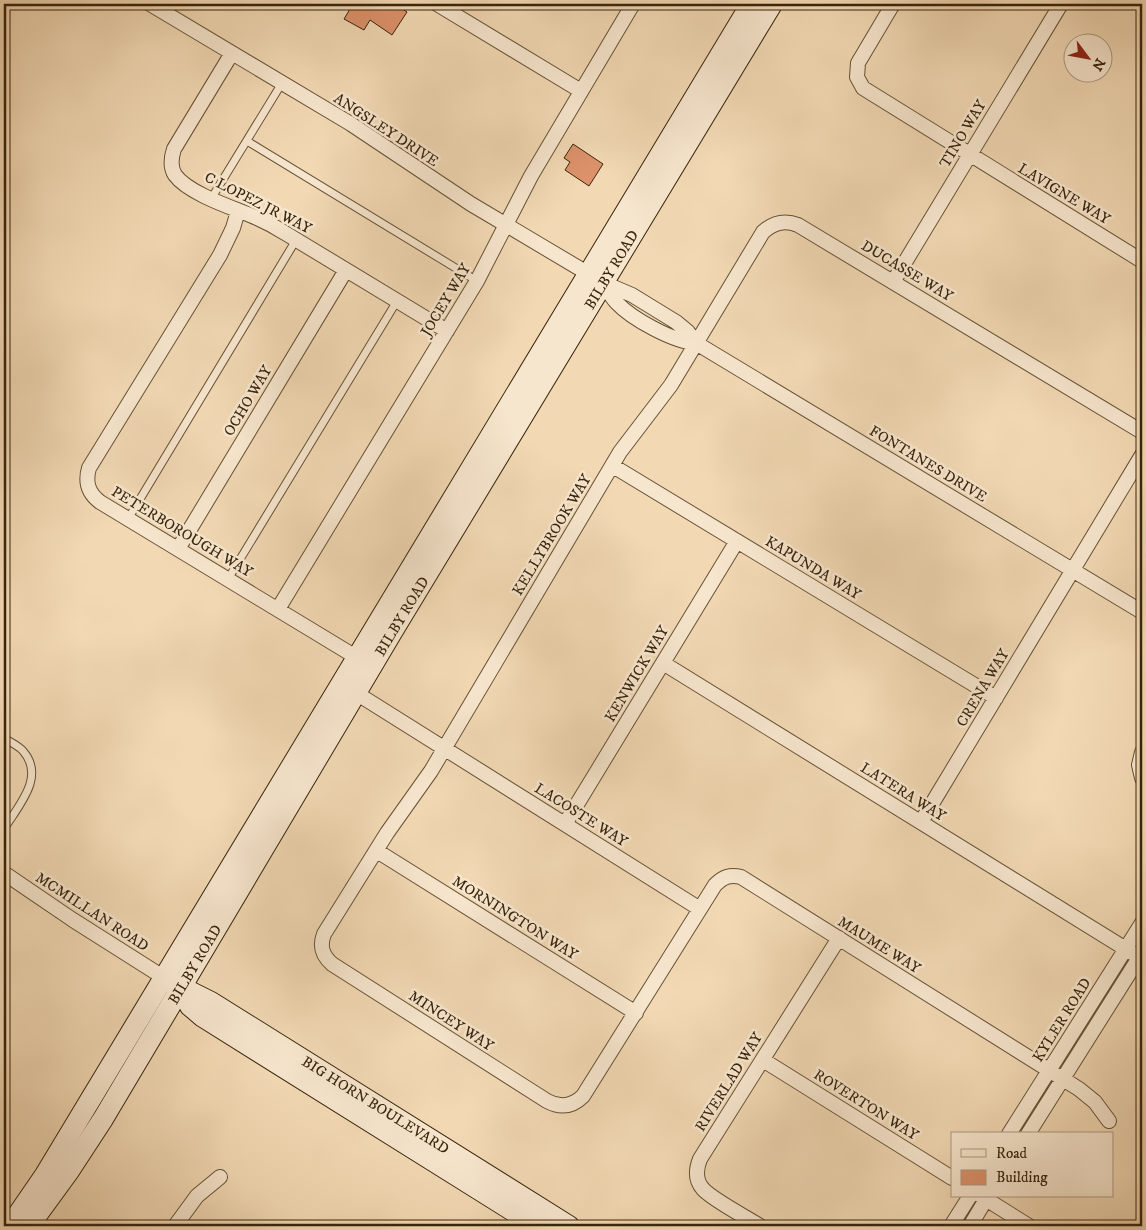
<svg xmlns="http://www.w3.org/2000/svg" width="1146" height="1230" font-family="'IM FELL DW Pica',serif">
	<style>
		.building { fill: #dd926b; stroke: #38250b }
		.lines { fill: none; stroke-linecap: round; stroke-linejoin: round }
		.lane-casing { stroke: #665235; stroke-width: 9 }
		.street-casing { stroke: #665235; stroke-width: 16 }
		.secondary-casing { stroke: #38250b; stroke-width: 22 }
		.lane { stroke: #f7e6ce; stroke-width: 7 }
		.street { stroke: #f7e6ce; stroke-width: 14 }
		.secondary { stroke: #f7e6ce; stroke-width: 20 }
		.labels { text-anchor: middle; dominant-baseline: central; stroke-width: 5; stroke-linejoin: round; paint-order: stroke }
		.street-label { font-size: 15px; fill: #38250b; stroke: #f7e6ce }
	</style>
	<rect width="100%" height="100%" fill="#f2d9b4"/>
	<filter id="stains"><feTurbulence type="fractalNoise" baseFrequency=".004" numOctaves="4"/><feColorMatrix values="0 0 0 0 .2 0 0 0 0 .09 0 0 0 0 .02 0 0 0 .5 -.17"/></filter>
	<radialGradient id="worn" r=".72"><stop offset=".6" stop-color="#630" stop-opacity="0"/><stop offset="1" stop-color="#630" stop-opacity=".3"/></radialGradient>
	<path class="building" d="M353,4H395L407,12L392,35L370,20L364,30L344,19Z
		M573,144L603,164L589,186L565,170L570,162L564,158Z"/>
	<g class="lines">
		<defs>
			<path id="lane" d="M247,141L477,281
				M211,199L282,83
				M128,519L296,240
				M228,579L397,301
				M4,738C10,742 19,746 23,751C46,777 18,806 4,829"/>
			<path id="street" d="M150,4L351,124L471,204L604,283L632,295L676,322L688,332L696,343L1142,612
				M437,4L581,91
				M893,4L858,63L857,77L863,88L1142,261
				M232,53L174,149C171,158 170,167 175,175C188,193 230,207 250,215C262,220 274,226 285,233L447,331
				M238,211L233,228L220,255L89,468C85,482 88,493 100,502L356,657
				M893,282L1061,4
				M604,283C608,291 611,297 617,303C632,319 674,342 696,343
				M613,466L996,698
				M178,549L346,270
				M278,609L477,281L531,176L633,4
				M663,663L1142,959
				M356,693L700,909
				M1142,752L1139,765L1142,778
				M921,822L1142,455
				M565,824L737,541
				M377,851L636,1013
				M4,873L73,920L163,977
				M763,1060L952,1178
				M1109,1121L1095,1102L1079,1089L741,877C730,874 723,877 715,885L583,1096C572,1107 560,1108 547,1101L332,964C323,956 319,947 324,934L387,833L431,771L620,452L671,385L763,232C774,222 785,220 798,225L1142,432
				M1009,1134L1142,923
				M1028,1134L1142,953
				M981,1196L1029,1226
				M175,1226L197,1196L220,1177
				M760,1226C746,1217 713,1200 703,1189C695,1180 696,1169 700,1159L839,938
				M951,1226L970,1196
				M970,1226L988,1196"/>
			<g id="secondary">
				<path id="s1" d="M171,982L211,1002L569,1226"/>
				<path d="M181,988L190,1006L203,1017L537,1226"/>
				<path d="M10,1226L45,1175L751,4"/>
				<path id="s2" d="M29,1226L69,1171L103,1119L391,634L772,4"/>
			</g>
		</defs>
		<use href="#lane" class="lane-casing"/>
		<use href="#street" class="street-casing"/>
		<use href="#secondary" class="secondary-casing"/>
		<use href="#lane" class="lane"/>
		<use href="#street" class="street"/>
		<use href="#secondary" class="secondary"/>
	</g>
	<g class="labels">
		<g class="street-label">
			<text transform="translate(386 130) rotate(33)">ANGSLEY DRIVE</text>
			<text transform="translate(963 134) rotate(-59)">TINO WAY</text>
			<text transform="translate(1064 194) rotate(31)">LAVIGNE WAY</text>
			<text transform="translate(258 203) rotate(27)">C LOPEZ JR WAY</text>
			<text stroke="none"><textPath href="#s2" startOffset="1120">BILBY ROAD</textPath></text>
			<text transform="translate(907 271) rotate(31)">DUCASSE WAY</text>
			<text transform="translate(446 300) rotate(-59)">JOCEY WAY</text>
			<text transform="translate(248 401) rotate(-59)">OCHO WAY</text>
			<text transform="translate(928 464) rotate(31)">FONTANES DRIVE</text>
			<text transform="translate(182 532) rotate(31)">PETERBOROUGH WAY</text>
			<text transform="translate(552 535) rotate(-59)">KELLYBROOK WAY</text>
			<text transform="translate(813 568) rotate(31)">KAPUNDA WAY</text>
			<text stroke="none"><textPath href="#s2" startOffset="715">BILBY ROAD</textPath></text>
			<text transform="translate(637 674) rotate(-59)">KENWICK WAY</text>
			<text transform="translate(983 688) rotate(-59)">CRENA WAY</text>
			<text transform="translate(903 792) rotate(32)">LATERA WAY</text>
			<text transform="translate(581 815) rotate(32)">LACOSTE WAY</text>
			<text transform="translate(92 912) rotate(33)">MCMILLAN ROAD</text>
			<text transform="translate(515 918) rotate(32)">MORNINGTON WAY</text>
			<text transform="translate(879 945) rotate(32)">MAUME WAY</text>
			<text stroke="none"><textPath href="#s2" startOffset="310">BILBY ROAD</textPath></text>
			<text transform="translate(1062 1020) rotate(-58)">KYLER ROAD</text>
			<text transform="translate(451 1021) rotate(33)">MINCEY WAY</text>
			<text transform="translate(729 1082) rotate(-58)">RIVERLAD WAY</text>
			<text stroke="none"><textPath href="#s1" startOffset="239">BIG HORN BOULEVARD</textPath></text>
			<text transform="translate(866 1105) rotate(32)">ROVERTON WAY</text>
		</g>
	</g>
	<rect width="1146" height="1230" fill="none" stroke="#f2d9b4" stroke-width="20"/>
	<rect x="5" y="5" width="1136" height="1220" fill="none" stroke="#38250b" stroke-width="2.5"/>
	<rect x="10" y="10" width="1126" height="1210" fill="none" stroke="#38250b"/>
	<rect x="951" y="1132" width="162" height="65" fill="#f7e6ce" stroke="#ab9980"/>
	<rect x="961" y="1149" width="25" height="8" fill="#f7e6ce" stroke="#ab9980"/>
	<text x="996" y="1158" font-size="15" fill="#38250b">Road</text>
	<rect x="961" y="1170" width="25" height="15" fill="#dd926b" stroke="#ab9980"/>
	<text x="996" y="1182" font-size="15" fill="#38250b">Building</text>
	<g transform="translate(1088 58) rotate(122)"><circle r="24" fill="#f7e6ce" stroke="#ab9980"/>
	<path d="M0-4L9 19L0 12L-9 19Z" fill="#8f2418"/>
	<text y="-8" font-size="14" font-weight="bold" text-anchor="middle" fill="#38250b">N</text>
	</g>
	<rect width="100%" height="100%" filter="url(#stains)"/>
	<rect width="100%" height="100%" fill="url(#worn)"/>
</svg>
